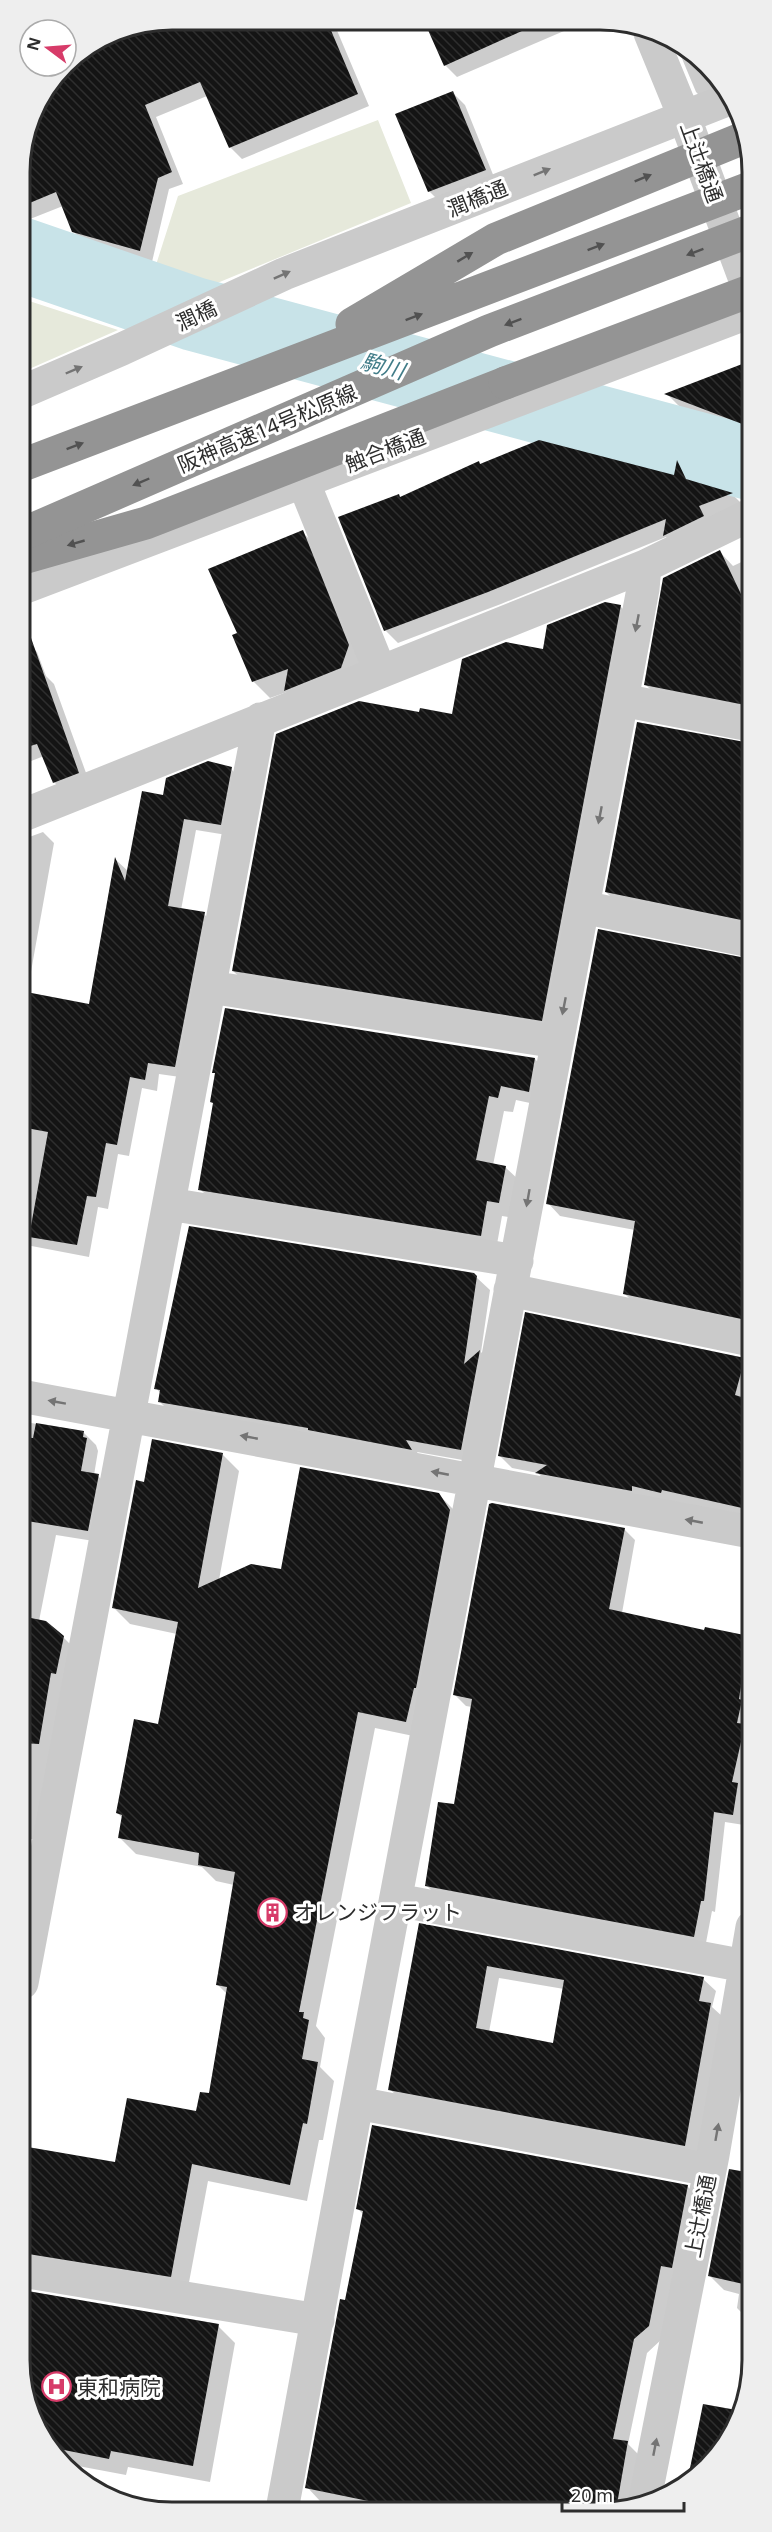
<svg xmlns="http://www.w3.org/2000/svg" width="772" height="2532" font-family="'Noto Sans','Noto Sans JP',sans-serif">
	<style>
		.grass { fill: #e6e9db }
		.shadow { fill: #0003; fill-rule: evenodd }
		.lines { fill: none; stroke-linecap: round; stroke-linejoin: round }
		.river { stroke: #c8e3e8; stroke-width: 74 }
		.building { fill: url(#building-back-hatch); fill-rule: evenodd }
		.minor { stroke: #cacaca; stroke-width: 33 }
		.highway { stroke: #949494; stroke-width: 33 }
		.highway-bridge { stroke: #949494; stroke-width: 33 }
		.oneway { fill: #747474 }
		.oneway2 { fill: #515151 }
		.labels { text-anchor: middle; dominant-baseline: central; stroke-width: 6; stroke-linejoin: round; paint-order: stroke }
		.street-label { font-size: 21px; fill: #2d2d2d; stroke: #fff }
		.poi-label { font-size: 21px; fill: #2d2d2d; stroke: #fff; text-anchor: start }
		.water-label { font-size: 22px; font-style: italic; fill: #417c88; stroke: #fff }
		.rim { fill: none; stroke: #2d2d2d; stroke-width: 3 }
	</style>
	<defs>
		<pattern id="building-back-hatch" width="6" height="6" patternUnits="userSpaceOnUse" patternTransform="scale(1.5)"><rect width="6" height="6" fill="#141414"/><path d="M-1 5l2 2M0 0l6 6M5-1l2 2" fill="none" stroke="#2e2e2e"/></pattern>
	</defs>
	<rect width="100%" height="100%" fill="#fff"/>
	<path class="grass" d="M378,120L411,203L210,286L155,268L178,196Z
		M20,298L118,330L20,373Z"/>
	<path class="shadow" d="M172,20L333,21L369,106L242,159L230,147L207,96L156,117L183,184L169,189L152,262L85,244L73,231L63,206L20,223V163L31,114L63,66L114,31Z
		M425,21L585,22L457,77L445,65Z
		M678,49L708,65L725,97L708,104L696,92Z
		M453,93L465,105L496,182L441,203L429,191Z
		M750,362V433L681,408L667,394Z
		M678,463L689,474L693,482L732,494L744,506L677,548L666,537L501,604L398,643L385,630L401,498L481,465L675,477Z
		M302,532L319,548L365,663L301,706L287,692L270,698L253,681L239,634Z
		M720,552L733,566L750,558V715L658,697L646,685Z
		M620,606L633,619L555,1032L246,983L233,971L421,713L453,715L544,651Z
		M25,641L37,652L46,676L54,684L90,784L66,794L54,782L44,756L21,765L20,642Z
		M747,745H750L751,931L619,905L606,892Z
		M231,769L243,781L233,836L196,830L181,910L204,914L216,926L187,1078L159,1074L157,1091L142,1088L129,1156L118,1154L108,1209L98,1207L89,1257L21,1244V840L43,832L54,843L27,994L91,1006L116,860L129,872L164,796Z
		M751,961V1330L637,1306L625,1294L635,1230L560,1216L548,1203Z
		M535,1059L550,1074L544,1106L516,1100L513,1112L504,1111L493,1165L505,1167L521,1182L514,1218L502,1216L496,1250L215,1204L200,1189L214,1104L217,1075L214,1072Z
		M476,1277L490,1290L481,1352L493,1364L474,1462L417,1452L423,1462L173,1415L160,1402L161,1394L156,1388Z
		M527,1314L751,1360V1520L549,1485L538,1473L512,1468L500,1456Z
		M21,1421L84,1433L96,1445L98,1451L94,1475L98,1476L110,1488L100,1542L56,1535L39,1621L63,1637L75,1649L33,1839H29L22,1880Z
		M222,1454L239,1471L219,1580L282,1571L438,1494L456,1512L423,1738L375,1728L316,2026L325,2038L320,2067L334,2081L323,2140H319L307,2201L208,2181L187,2293L22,2281V2147L116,2163L197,2113L210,2095L227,1994L217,1984L234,1885L216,1881L202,1867L136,1854L119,1837L123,1818L117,1813L159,1726L177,1634L130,1624L113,1607L146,1483Z
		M624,1529L635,1540L622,1613L705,1631L748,1638L751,1641L750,1709L751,1718L749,1730L751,1733V1755L743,1791L749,1796L744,1825L725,1822L715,1912L712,1911L705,1948L438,1897L427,1886L455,1806L472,1707L466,1706L455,1695Z
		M420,1925L703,1979L716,1991L712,2007L723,2017L697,2158L402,2102L390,2089ZM499,1978L564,1989L554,2045L489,2032Z
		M750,2146L752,2147V2323L737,2308L739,2294L724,2290L710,2276L746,2174Z
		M687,2186L701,2200L662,2339L647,2353L628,2444L640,2456L629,2510H364L320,2501L307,2487L363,2214L358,2209Z
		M218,2326L235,2343L210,2482L128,2467L126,2475L62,2463L22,2389Z"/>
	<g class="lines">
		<path class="river" d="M20,254L194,314L750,463"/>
	</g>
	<path class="building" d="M172,20L327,21L358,94L229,148L200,82L145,105L172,172L158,178L140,251L72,232L56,192L20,207V163L31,114L63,66L114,31Z
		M424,21H454L542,22L444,66Z
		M453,91L486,170L428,192L395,114Z
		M750,361V427L664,394Z
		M539,440L674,475L677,460L686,479L733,493L699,506L704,516L663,536L666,519L488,592L384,631L338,517L399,494L400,497L479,461L480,464Z
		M303,530L349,645L341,668L284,691L288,669L252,682L232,635L237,633L208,569Z
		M720,550L750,613V706L644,685L663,578Z
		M605,602L621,605L542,1021L232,971L276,734L359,701L419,712L420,708L452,714L462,659L506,642L543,649L547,625Z
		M25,621L79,773L53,783L37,744L20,749V622Z
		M637,722L750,743L751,922L605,892Z
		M208,761L232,767L221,825L184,819L168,906L205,912L175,1067L148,1063L145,1080L130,1077L117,1145L106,1143L96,1197L87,1196L77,1245L29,1237L48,1132L21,1127V991L89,1004L115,857L125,881L142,791L163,795L166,778Z
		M598,929L751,959V1321L623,1294L635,1221L546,1204Z
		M225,1008L535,1058L529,1092L501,1086L498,1098L489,1096L476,1160L506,1166L499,1203L487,1201L481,1236L198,1190L213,1103L210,1102L215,1073H212Z
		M189,1226L474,1273L477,1276L464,1364L480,1350L461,1450L406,1440L412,1450L308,1430V1428L158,1402L160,1390L154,1389Z
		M525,1312L745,1358L735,1395L751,1400V1510L662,1490L661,1493L632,1486V1491L535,1473L547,1465L498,1456Z
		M36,1423L84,1431L83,1437L87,1438L81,1471L99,1474L88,1531L21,1520V1437L33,1438Z
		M152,1439L223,1453L198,1588L251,1564L281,1569L300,1467L439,1493L450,1510L416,1688H414L406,1722L358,1712L299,2012H304L303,2018L309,2020L302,2059L318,2062L307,2124L303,2123L290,2185L192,2164L171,2277L22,2253V2146L115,2162L127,2098L196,2111L200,2092L209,2093L227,1987L216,1985L235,1872L198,1865L199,1853L118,1838L122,1815L116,1813L134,1719L158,1724L178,1622L112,1608L136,1480L144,1482Z
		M492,1503L625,1528L609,1609L704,1630L705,1627L749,1636L739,1699L742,1700L737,1723L745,1724L732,1782L738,1783L733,1815L714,1812L704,1901H701L694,1937L425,1886L438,1802L454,1804L464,1746L472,1699L453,1695L489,1504Z
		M21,1616L46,1621L64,1636L56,1674L51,1673L39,1744L22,1743Z
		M419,1923L704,1977L699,2001L711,2003L685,2146L388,2090ZM487,1966L564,1980L553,2043L476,2028Z
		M372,2125L688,2185L672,2268L661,2266L649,2326L634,2339L613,2439L628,2441L616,2510H412L305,2488L340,2299L345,2300L363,2211L356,2209Z
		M729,2169L752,2173V2286L708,2276Z
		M22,2290L219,2324L193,2466L111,2451L109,2459L54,2448L22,2389Z
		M703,2404L742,2411L741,2418L715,2460L687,2483Z"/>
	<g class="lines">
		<path class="minor" d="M650,33L684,116L750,293
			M20,393L122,349L284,274L727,100
			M303,481L380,671
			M20,589L750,312
			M622,700L750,725
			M21,816L645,566L750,515
			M582,907L751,941
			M210,987L557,1042
			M169,1204L517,1261
			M510,1290L751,1340
			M21,1396L751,1532
			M397,1900L745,1966
			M22,1983L260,719
			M357,2103L710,2170
			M22,2271L318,2320
			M644,2504L713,2155L752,1927
			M282,2510L357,2103L643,589L645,566"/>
		<path class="highway" d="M20,559L146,523L505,383"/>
		<path class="highway-bridge" d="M352,324L496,239L746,137
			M505,383L750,291
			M20,466L750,188
			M20,535L489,331L750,231"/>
	</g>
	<defs><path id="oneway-solid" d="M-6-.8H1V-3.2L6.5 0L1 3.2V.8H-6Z" transform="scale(1.5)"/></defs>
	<g class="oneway">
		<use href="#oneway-solid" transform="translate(542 172) rotate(-22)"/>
		<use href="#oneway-solid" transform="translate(282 275) rotate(-24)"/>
		<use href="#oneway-solid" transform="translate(74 370) rotate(-23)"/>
		<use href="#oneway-solid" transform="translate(637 623) rotate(101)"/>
		<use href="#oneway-solid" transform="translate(600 815) rotate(101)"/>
		<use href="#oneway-solid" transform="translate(564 1006) rotate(101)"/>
		<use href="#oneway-solid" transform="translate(528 1198) rotate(100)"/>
		<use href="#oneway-solid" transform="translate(57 1402) rotate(-170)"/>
		<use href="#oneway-solid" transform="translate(249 1437) rotate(-169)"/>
		<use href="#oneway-solid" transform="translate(440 1473) rotate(-169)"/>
		<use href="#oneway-solid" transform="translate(694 1521) rotate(-169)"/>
		<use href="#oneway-solid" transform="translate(717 2132) rotate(-80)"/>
		<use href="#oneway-solid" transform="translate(655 2447) rotate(-79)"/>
	</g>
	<g class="oneway2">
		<use href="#oneway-solid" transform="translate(643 178) rotate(-22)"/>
		<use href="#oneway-solid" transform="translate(596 247) rotate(-21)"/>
		<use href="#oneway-solid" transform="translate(695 252) rotate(159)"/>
		<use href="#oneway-solid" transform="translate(465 257) rotate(-31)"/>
		<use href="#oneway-solid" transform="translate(414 317) rotate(-21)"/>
		<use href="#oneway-solid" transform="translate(513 322) rotate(159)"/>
		<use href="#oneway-solid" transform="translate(75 446) rotate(-21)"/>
		<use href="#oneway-solid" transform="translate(141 482) rotate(157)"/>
		<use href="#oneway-solid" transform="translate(76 543) rotate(164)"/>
	</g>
	<defs>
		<symbol id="building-ring" viewBox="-11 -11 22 22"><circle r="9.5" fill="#fff" stroke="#d73b69" stroke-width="1.5"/><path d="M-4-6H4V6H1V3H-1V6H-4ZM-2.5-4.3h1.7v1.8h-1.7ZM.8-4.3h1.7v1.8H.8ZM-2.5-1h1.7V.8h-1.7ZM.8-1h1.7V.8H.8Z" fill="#d73b69"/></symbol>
		<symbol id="hospital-ring" viewBox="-11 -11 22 22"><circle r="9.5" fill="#fff" stroke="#d73b69" stroke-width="1.5"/><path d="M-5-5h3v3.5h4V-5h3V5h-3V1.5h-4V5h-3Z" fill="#d73b69"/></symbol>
	</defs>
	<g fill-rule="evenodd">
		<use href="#building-ring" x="256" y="1896" width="33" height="33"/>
		<use href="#hospital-ring" x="40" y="2370" width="33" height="33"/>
	</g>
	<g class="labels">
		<g class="street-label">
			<text transform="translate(702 162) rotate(70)">上辻橋通</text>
			<text transform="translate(477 198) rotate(-22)">潤橋通</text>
			<text transform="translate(196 315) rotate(-25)">潤橋</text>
			<text transform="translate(267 428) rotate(-23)">阪神高速14号松原線</text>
			<text transform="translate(385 450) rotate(-21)">触合橋通</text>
			<text transform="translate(700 2216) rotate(-79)">上辻橋通</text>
		</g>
		<g class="poi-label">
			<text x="294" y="1912">オレンジフラット</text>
			<text x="77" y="2387">東和病院</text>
		</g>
		<g class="water-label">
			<text transform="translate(383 365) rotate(15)">駒川</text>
		</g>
	</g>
	<path d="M0 0H772V2532H0ZM172 30H600A142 142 0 0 1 742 172V2360A142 142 0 0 1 600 2502H172A142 142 0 0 1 30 2360V172A142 142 0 0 1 172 30Z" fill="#eee" fill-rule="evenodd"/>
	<path class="rim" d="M172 30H600A142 142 0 0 1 742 172V2360A142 142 0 0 1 600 2502H172A142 142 0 0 1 30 2360V172A142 142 0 0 1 172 30Z"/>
	<g transform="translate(48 48) rotate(286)"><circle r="28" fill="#ffffff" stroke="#ababab" stroke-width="1.5"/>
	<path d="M0-4.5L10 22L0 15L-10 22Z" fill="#d73b69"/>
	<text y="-9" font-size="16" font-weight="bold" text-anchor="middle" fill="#2d2d2d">N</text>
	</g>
	<path d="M562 2502v9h122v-9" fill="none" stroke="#2d2d2d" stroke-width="3"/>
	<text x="571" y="2502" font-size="18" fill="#2d2d2d" stroke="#ffffff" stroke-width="4.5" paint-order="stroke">20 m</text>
</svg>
